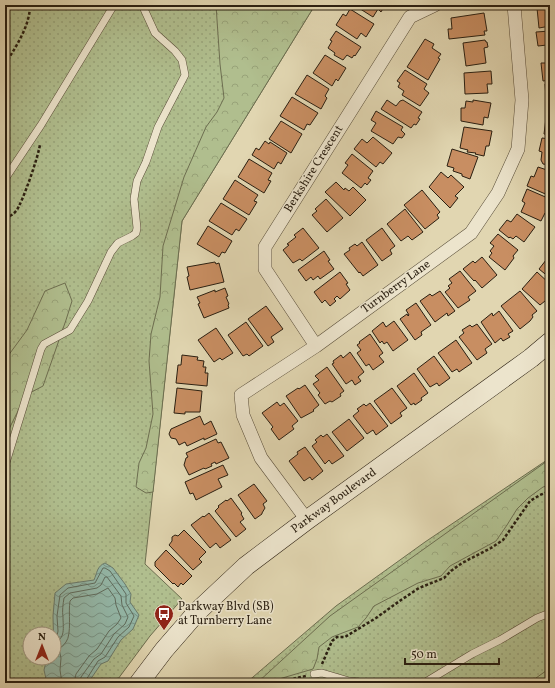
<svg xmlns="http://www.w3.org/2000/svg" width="555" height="688" font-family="Vollkorn,serif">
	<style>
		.grass { fill: url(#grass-dots); stroke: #6d6e50; fill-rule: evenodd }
		.forest { fill: url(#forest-crowns); stroke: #6d6e50 }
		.water { fill: url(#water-waves); stroke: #6a7b6d }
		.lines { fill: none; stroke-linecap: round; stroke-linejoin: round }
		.shore { stroke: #5f6c5e; stroke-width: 1 }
		.building { fill: #c88e62; stroke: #2a1f11 }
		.lane-casing { stroke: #584d39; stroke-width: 8 }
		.street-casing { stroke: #584d39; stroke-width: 14 }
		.secondary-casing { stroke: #2a1f11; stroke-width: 20 }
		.path { stroke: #2a1f11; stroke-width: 2.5; stroke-dasharray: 3 2; stroke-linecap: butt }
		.lane { stroke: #ece4cc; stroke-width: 7 }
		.street { stroke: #ece4cc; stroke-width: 13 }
		.secondary { stroke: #ece4cc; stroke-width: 19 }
		.labels { text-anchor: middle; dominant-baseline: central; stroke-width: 3; stroke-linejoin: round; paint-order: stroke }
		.street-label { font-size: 12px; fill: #2a1f11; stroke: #ece4cc }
		.poi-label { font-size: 12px; fill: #2a1f11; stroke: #ece4cc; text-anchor: start }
	</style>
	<defs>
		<pattern id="grass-dots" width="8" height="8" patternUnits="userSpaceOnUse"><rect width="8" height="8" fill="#b0be8e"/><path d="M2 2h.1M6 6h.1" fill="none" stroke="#98a379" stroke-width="1.8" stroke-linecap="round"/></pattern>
		<pattern id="forest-crowns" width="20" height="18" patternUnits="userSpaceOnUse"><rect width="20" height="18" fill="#b0be8e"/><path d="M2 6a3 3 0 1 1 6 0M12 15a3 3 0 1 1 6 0" fill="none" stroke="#98a379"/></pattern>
		<pattern id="water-waves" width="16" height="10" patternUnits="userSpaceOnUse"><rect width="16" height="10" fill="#94b9aa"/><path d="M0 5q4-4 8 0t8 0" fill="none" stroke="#799689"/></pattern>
	</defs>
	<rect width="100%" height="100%" fill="#e1d6b1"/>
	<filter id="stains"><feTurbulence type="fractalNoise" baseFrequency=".005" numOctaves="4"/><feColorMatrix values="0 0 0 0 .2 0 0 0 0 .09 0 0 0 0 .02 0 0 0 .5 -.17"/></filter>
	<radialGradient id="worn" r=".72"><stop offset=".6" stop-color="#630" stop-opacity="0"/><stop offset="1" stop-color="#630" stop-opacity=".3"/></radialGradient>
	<path class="grass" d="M5,5H315L182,221L145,564L182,599L150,636L115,683H5ZM30,634H54V658H30Z
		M550,458V683H246L336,606L425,542Z"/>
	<path class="forest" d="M216,5H315L182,221L153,492L146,493L136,487L139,463L146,448L153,414L149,361L151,334L160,297L163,246L184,177L206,127L217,112L224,98L220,64Z
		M65,283L72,301L66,320L43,386L26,395L5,437V360L27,330L45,291Z
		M550,459V485L543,487L528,498L517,509L507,525L496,541L450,566L441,576L418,583L374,606L366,618L358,627L332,637L319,647L317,659L313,669L279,679L276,683H257L330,616Z
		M550,668V683H529Z"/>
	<path class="water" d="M105,563L113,568L125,584L131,594L130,602L139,615L133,629L121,640L108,661L101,664L88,683H47L44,670L47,658H54L53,616L55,593L66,584L94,580C97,573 97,566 105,563Z"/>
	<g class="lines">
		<path class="shore" d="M54,638L57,636L58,631L57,616L60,595L68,588L95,583L103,568H105L110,571L126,594V603L134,616L129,627L118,637L105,657L98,661L86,680L85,683
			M54,643C66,639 63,627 63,617C62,611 63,604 64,598L70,593L97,588L101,585L105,577H107L121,596L122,605L128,617L125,624L114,634L101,654L94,659L81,677L80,683
			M62,683L60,670L61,658L59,649C61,647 64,645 66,642C72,634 68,612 70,601L73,598L97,594L108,588L115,598L116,605L121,618L117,624L109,631L97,649L89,656L76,674L74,683"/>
	</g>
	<path class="building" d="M354,5H385L381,12L378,9L373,17Z
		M548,5H550V26L539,28L537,8L548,7Z
		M350,9L374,24L366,37L361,33L357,39L336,25L343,14L346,16Z
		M484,13L487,31H484L485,35L449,39L448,29H452L451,18Z
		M336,31L361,47L355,56L354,55L352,58L347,55L343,60L334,55L335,53L328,48L332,41L330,40Z
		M550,31V52H548L547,45L538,46L536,32Z
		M425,39L434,44L432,48L441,54L438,58L440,59L428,80L407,67Z
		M485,40L486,42H487L488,47L484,48L486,63L466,66L463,43Z
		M325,55L346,68L338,81L336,79L332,86L313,73Z
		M548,57H550V80L543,81L541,63H549Z
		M405,70L427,84L424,89L429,93L420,106L402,95L404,91L398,87L400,83L397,81Z
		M491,71L492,84H487L488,93L465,94L464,73Z
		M307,75L329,89L325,96L327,98L321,109L295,94Z
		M550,83V100L548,101V98H546L545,84Z
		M292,97L318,113L310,125L307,124L304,130L280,116Z
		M387,100L396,106L400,101L403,100L422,112L418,118L420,119L416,125L414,124L411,128L381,109Z
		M473,100L491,103L488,118L484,117L483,125L461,121V108H465L466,101L473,102Z
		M376,111L403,127L401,130L405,134L402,138L398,137L393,144L371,131L376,123L371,120Z
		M546,118L550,119V135L544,134Z
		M281,121L302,134L291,153L269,139Z
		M464,127L492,131L489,146H486L484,156L475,154L476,153L467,152L468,150L460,148Z
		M373,137L392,153L383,164L380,162L376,167L354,149L362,139L367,143Z
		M542,138L550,139V165L543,164L541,160L542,152L539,151Z
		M265,141L269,144L270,142L287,153L281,164L278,162L274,169L252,155L256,148L259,150Z
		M452,149L478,157L470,179L462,176V174L453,171L454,168L447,166Z
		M352,154L373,171L368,178L371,180L367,185L365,183L361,188L342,173L348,165L345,163Z
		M249,159L272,173L268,180L271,181L264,193L238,177Z
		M538,167L550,171V196L527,186L531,176L534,177Z
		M441,172L448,178L451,175L464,187L455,196L458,198L450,208L429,187Z
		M235,180L258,195L254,201L257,202L249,215L223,199Z
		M336,182L344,190L345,188L349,191L353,187L366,200L350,216L325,192Z
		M527,189L550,199L549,203H550V207L547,214L545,213L541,221L521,212L525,203L522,201Z
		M422,190L440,212L437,215L439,218L425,229L404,205Z
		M326,199L343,218L327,232L312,215L317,211L315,209Z
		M221,203L247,219L239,231L236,229L232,235L209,221Z
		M405,209L423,232L412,240L408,236L401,241L387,224Z
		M517,214L535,227L524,242L516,236L513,239L510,237L509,238L499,230L507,220L511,222Z
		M208,226L232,241L225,253L222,252L219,257L197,244Z
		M303,228L319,248L302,261L300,259L293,263L283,250L289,245L287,244L296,237L294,235Z
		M382,228L395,246L390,250L392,254L382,261L366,240Z
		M498,234L518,250L513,256L514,258L505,270L489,257L492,253L490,251L494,246L490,243Z
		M362,242L378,265L363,276L360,272L359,273L344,254L350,250L349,248L355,244L357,246Z
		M324,251L330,260L328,261L334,269L320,279L318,276L313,280L311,277L306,281L298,270Z
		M550,255V278L539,269Z
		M482,257L497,275L482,288L475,280L474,281L463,269L473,261L475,263Z
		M215,262L216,264L219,263L224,282L190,290L187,277L189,276L187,267Z
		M460,271L476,291L468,297L470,300L458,308L445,292L450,288L448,286L452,283L449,279Z
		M340,272L348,283L346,284L350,290L340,299L337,296L334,299L336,301L330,306L325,300L322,303L314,292Z
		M537,272L550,284V297L540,305L522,289Z
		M225,288L228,296L226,297L229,304L228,305L229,308L204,318L198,304L200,303L197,297L215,290V292Z
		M440,291L455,311L448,316L447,313L435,322L420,301L430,294L432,296Z
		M520,291L537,311L532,315L533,317L530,321L520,329L501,306Z
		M416,303L431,325L421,332L422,335L415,340L400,319L407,314L408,316L409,315L406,310Z
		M266,306L283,329L271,337L274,342L268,346L248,319Z
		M499,311L513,331L508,334L510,337L503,341L501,338L495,343L481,322L492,313L493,316Z
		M394,321L408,340L393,351L387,342L384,344L382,341L380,343L372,331L383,322L386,327Z
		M246,322L263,346L249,356L247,354L243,356L228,335Z
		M477,324L492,344L485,349L487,353L477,360L459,337L464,333L462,330L470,325L472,327Z
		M216,328L233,353L222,360L220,358L214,362L198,340Z
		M370,334L383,353L379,356L384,362L373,370L369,364L366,366L357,353L361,350L357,345L360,343L359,342Z
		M456,340L472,363L459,372L457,369L452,372L438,353Z
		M350,352L364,372L358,377L361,381L355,385L352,380L346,384L332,364L334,363L333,361L341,355L343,358Z
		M182,355L198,357L197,360L204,361L203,367H206L205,373H208L207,386L176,383L178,365H181Z
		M434,356L450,378L439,386L437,383L430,387L417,369Z
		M327,367L344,391L340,394L341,396L332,402L330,401L325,404L318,395L320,393L313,384L319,380L315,376Z
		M414,373L428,393L421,398L422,400L415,405L414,403L411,405L397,386Z
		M305,385L319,405L313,410L314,411L301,418L286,396L298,388L299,389Z
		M177,388L202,391L200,412H185V414L174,413Z
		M392,388L407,408L400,413L402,416L391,424L374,401Z
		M277,402L280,406L284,403L298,421L292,426L294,429L279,440L271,429L273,427L262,413Z
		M370,403L388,426L376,435L373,430L367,434L353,416L359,411L357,409L364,404L366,406Z
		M200,416L204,425L211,421L217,434L204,440V438L187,446L185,442L179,445L176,439L171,438L169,434L171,429Z
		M349,419L364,438L347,451L332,432Z
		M327,434L344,456L332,464L329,460L325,464L312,446L317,442L315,440L321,435L323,437Z
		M216,439L218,443L221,442L229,458L216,464L215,462L211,464L212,466L205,469L204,468L189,475L184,465L186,458L188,457L186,453Z
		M305,447L323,471L312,480L310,477L304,481L289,461L298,454L297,452Z
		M223,465L228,475L218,479L222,487L196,500L193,493L190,494L185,482Z
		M254,484L267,501L263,504L265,508L262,513V514L255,519L238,495Z
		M231,498L242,513L241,514L244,519L240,522L246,529L236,537L215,511L219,507L218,506L226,500L227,501Z
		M209,513L231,540L220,548L216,543L210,548L191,525L203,516L204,517Z
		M184,530L206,552L199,559L202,562L193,570L169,545L172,541V537L175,535L178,536Z
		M166,550L192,576L183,585L181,583L178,587L174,583L173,584L155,566V562Z"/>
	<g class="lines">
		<defs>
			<path id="lane" d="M5,179L41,125L114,5
				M5,466L41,349L44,344L70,330L88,301L111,252L118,243L132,236L136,233L137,228L134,199L137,181L146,162L158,127L185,75L182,60L175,51L155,33L144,9L143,5
				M314,674L322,673L349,681L371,683
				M424,683L472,654L500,640L537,618L550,613"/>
			<path id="street" d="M316,346L265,269V247L410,17L435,5
				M307,520L261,458L243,415L241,395L316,346L471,233L498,193L518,149L522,100L514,5"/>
			<path id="secondary" d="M139,683L164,650L197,612L246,566L307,520L531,358L550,342"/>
		</defs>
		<use href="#lane" class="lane-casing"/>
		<use href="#street" class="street-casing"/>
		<use href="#secondary" class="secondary-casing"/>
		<path class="path" d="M97,5L103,7
			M5,9L30,7L68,6L74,5
			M5,64C16,47 29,27 30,7
			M5,217C9,217 13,215 16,211C22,204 39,155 40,144
			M5,352V353
			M322,664L332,641L337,637H345L376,618L401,600L419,588L444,578L451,571L462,563L491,548L503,540L530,501L540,495L550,491
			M284,683L296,678L306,676"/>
		<use href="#lane" class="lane"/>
		<use href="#street" class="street"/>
		<use href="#secondary" class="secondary"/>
	</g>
	<defs>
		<symbol id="bus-pin" viewBox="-11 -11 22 30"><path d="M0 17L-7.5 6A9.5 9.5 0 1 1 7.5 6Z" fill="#8f2418" stroke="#ece4cc"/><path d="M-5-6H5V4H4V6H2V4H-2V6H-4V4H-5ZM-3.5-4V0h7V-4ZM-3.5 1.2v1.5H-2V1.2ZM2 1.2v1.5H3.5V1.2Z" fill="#fff"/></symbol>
	</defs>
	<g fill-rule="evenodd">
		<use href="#bus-pin" x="153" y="603" width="22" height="30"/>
	</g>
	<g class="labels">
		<g class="street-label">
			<text transform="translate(314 169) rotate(-58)">Berkshire Crescent</text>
			<text transform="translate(396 287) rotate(-36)">Turnberry Lane</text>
			<text transform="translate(334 501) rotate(-36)">Parkway Boulevard</text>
		</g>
		<g class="poi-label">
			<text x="178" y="607">Parkway Blvd (SB)<tspan x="178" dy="14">at Turnberry Lane</tspan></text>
		</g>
	</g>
	<rect width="555" height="688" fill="none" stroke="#e1d6b1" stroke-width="20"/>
	<rect x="6" y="6" width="543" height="676" fill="none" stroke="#2a1f11" stroke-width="2"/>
	<rect x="10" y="10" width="535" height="668" fill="none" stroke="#2a1f11"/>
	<g transform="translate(42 646)"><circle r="19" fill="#ece4cc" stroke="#9e9581"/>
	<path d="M0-3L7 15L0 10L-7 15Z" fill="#8f2418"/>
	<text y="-6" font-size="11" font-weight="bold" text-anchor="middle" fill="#2a1f11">N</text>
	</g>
	<path d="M405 658v6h94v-6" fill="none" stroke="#2a1f11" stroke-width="2"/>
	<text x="411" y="658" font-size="12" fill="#2a1f11" stroke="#ece4cc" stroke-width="3" paint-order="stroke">50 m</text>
	<rect width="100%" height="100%" filter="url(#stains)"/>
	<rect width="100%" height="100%" fill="url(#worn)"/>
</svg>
